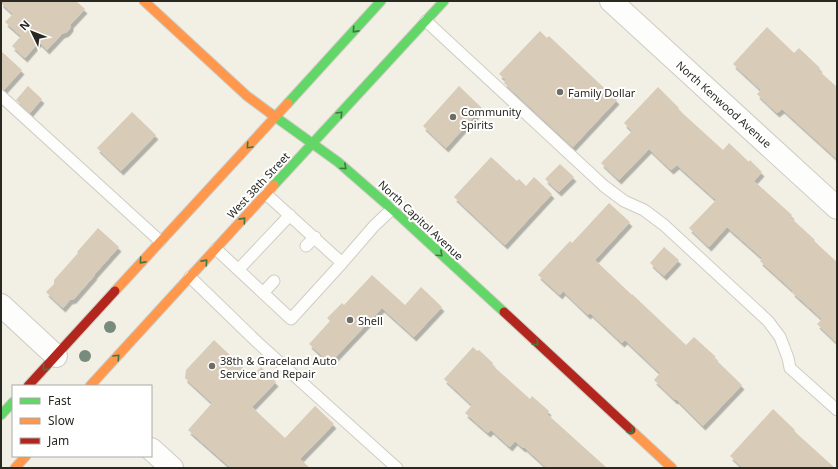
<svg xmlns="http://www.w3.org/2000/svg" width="838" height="469" font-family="'Noto Sans',sans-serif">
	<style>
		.building { fill: #d8cbb8; filter: url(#shadow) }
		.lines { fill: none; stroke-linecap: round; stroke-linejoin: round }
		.lane-casing { stroke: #ceccc4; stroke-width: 13 }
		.street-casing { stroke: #ceccc4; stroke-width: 24 }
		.fast-casing { stroke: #ceccc4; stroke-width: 11 }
		.slow-casing { stroke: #ceccc4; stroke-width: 11 }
		.jam-casing { stroke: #ceccc4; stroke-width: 11 }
		.lane { stroke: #fdfdfb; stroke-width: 11 }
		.street { stroke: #fdfdfb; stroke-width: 22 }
		.fast { stroke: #63d668; stroke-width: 9 }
		.slow { stroke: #ff974d; stroke-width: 9 }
		.jam { stroke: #b3261e; stroke-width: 9 }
		.tree { fill: #778c7c }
		.oneway { stroke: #437641 }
		.poi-dot { fill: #6f6e66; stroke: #fff; stroke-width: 1.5 }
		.labels { text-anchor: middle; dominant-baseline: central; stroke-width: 4; stroke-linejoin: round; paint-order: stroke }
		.poi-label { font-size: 11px; fill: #292821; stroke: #fff; text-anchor: start }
		.street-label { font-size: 11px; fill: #292821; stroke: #fff }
	</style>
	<defs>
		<filter id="shadow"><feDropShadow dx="2.5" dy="4.5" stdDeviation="0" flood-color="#0004"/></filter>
	</defs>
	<rect width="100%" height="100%" fill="#f2f0e5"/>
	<path class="building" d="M1,1H76L85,9L71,24V27L67,32L62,34L47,50L39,42L25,58L12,46L21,36L5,22L13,14L1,3Z
		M767,27L794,53L799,48L820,68L818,70L837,87V159L782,109L777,113L757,94L761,90L733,64Z
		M540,31L547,38L549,36L617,100L573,147L504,83L506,80L499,74Z
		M1,51L22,70L4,90L1,89Z
		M28,86L42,99L30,113L16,100Z
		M459,86L482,108L446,148L423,126Z
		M658,87L679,108L678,109L723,150L729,143L749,162L750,160L762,172L754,181L792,215L790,217L815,240L814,241L837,262V343L817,324L822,319L792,292L793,291L760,261L762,258L727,227L709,247L689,228L716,200L677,165L671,170L649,149L619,180L601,163L632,131L624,123Z
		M132,112L156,135L121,171L97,148Z
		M491,157L517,181L519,179L526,186L534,177L552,194L505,245L454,197Z
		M560,164L574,177L559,192L545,179Z
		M609,203L630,222L595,260L632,295V294L686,345L694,337L716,357L714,358L742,385L703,426L676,399L675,400L654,380L660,373L625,340L622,343L590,313L588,315L563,291L560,295L538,275L570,241L572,243Z
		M98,228L119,247L94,275H95L74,299L70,300L63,308L46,292L54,284V280L78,253L77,252Z
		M664,247L679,260L664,276L650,263Z
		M372,275L405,305L421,287L442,307L414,337L382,308L330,363L309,344L330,321L327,318L342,303L344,305Z
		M214,340L252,376L261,367L276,382L252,407L285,438L315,406L334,424L300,459L310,468H231L188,430L212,403L185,378L186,370Z
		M473,347L477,351L479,350L493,363L492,365L530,399L532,396L549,411L547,414L607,468H547L524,447L523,448L515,441L510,447L491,430L488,433L465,413L472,405L444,379Z
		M773,409L795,430L794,431L835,468H743L730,456Z"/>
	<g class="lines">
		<defs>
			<path id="lane" d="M426,21L604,186L624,201L644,210L664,225L768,321L780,337L788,358L790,368L837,410
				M1,96L160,241
				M266,194L342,263L374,226L392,209
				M306,246L315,237
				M216,249L291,319L342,263
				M239,269L290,215
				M190,277L257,342L397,468
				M263,293L274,281"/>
			<path id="street" d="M611,1L837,208
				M1,305L56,356
				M151,449L172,468"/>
			<path id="fast" d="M288,103L381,1
				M270,113L338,162L392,209L504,312
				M274,185L444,1
				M1,415L13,402"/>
			<path id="slow" d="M144,1L247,96L270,113
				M115,291L288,103
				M90,386L274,185
				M631,430L672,468
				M15,468L26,456"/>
			<path id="jam" d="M504,312L631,430
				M28,386L115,291"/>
		</defs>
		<use href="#lane" class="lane-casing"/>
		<use href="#street" class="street-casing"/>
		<use href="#fast" class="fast-casing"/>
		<use href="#slow" class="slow-casing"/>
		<use href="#jam" class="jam-casing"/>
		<use href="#lane" class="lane"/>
		<use href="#street" class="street"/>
		<use href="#fast" class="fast"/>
		<use href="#slow" class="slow"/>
		<use href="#jam" class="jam"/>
	</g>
	<g class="tree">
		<circle cx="110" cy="327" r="6"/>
		<circle cx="85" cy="356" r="6"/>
	</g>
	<defs><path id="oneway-chevron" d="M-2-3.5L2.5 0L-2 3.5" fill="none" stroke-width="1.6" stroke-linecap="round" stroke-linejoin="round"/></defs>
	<g class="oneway">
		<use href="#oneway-chevron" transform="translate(355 30) rotate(132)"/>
		<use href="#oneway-chevron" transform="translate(340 114) rotate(-47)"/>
		<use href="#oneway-chevron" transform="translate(249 146) rotate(133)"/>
		<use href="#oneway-chevron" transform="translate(344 167) rotate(42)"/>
		<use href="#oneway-chevron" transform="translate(243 220) rotate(-48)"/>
		<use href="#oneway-chevron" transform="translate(440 254) rotate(43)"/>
		<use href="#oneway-chevron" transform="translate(142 261) rotate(132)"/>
		<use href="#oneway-chevron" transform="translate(205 262) rotate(-48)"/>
		<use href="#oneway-chevron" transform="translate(536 343) rotate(43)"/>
		<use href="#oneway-chevron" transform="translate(117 357) rotate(-47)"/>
		<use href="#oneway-chevron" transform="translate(45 368) rotate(133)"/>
		<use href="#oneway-chevron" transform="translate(631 431) rotate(43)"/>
	</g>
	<g class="poi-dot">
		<circle cx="560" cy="92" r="4"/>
		<circle cx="453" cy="117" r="4"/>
		<circle cx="350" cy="320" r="4"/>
		<circle cx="212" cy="366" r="4"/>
	</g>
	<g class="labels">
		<g class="poi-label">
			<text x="568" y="92">Family Dollar</text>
			<text x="461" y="111">Community<tspan x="461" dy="13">Spirits</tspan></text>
			<text x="358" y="320">Shell</text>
			<text x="220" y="360">38th &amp; Graceland Auto<tspan x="220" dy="13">Service and Repair</tspan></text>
		</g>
		<g class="street-label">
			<text transform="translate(724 104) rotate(42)">North Kenwood Avenue</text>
			<text transform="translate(258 185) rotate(-47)">West 38th Street</text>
			<text transform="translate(421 220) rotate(43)">North Capitol Avenue</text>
		</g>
	</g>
	<rect width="838" height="469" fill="none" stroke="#292821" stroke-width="4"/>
	<rect x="12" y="385" width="140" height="72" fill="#ffffff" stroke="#a9a9a6"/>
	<rect x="20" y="398" width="20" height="6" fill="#63d668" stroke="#a9a9a6"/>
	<text x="48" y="405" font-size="12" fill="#292821">Fast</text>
	<rect x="20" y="418" width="20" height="6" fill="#ff974d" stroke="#a9a9a6"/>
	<text x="48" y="425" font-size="12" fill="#292821">Slow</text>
	<rect x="20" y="438" width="20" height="6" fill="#b3261e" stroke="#a9a9a6"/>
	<text x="48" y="445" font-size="12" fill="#292821">Jam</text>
	<g transform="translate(32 32) rotate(313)" stroke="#ffffff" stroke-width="3" paint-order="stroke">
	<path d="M0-3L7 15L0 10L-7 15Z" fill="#292821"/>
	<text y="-6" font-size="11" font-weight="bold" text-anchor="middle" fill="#292821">N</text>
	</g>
</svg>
